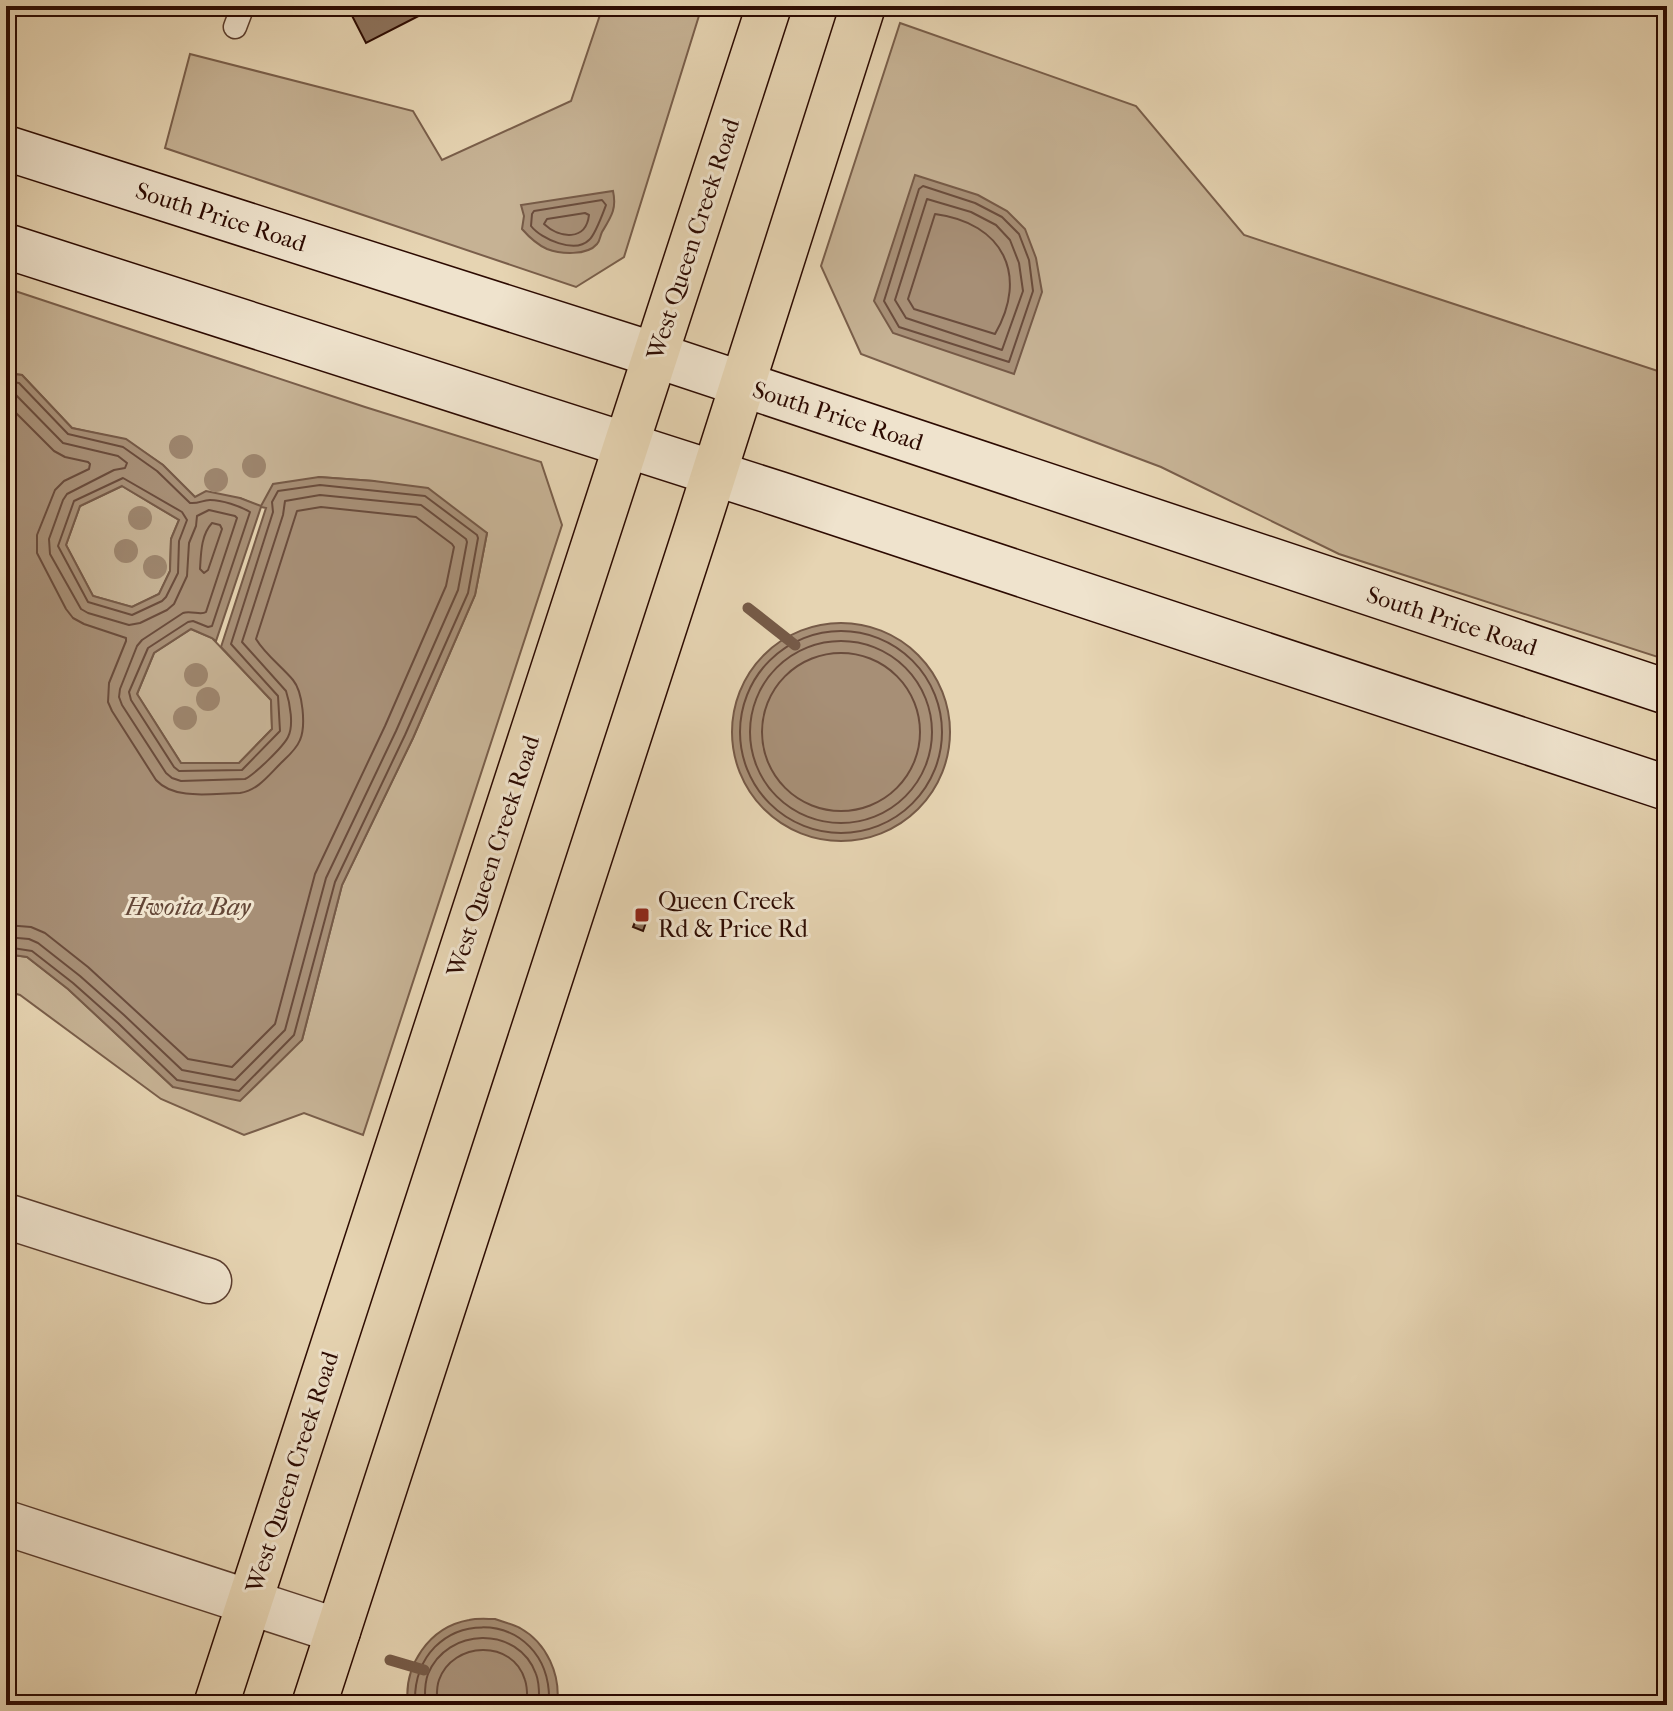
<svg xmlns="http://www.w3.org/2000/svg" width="1673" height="1711" font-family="'IM FELL French Canon',serif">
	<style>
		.green { fill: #c6b294; stroke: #795e4a; stroke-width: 2 }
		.water { fill: #a78f76; stroke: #765a47; stroke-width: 2; fill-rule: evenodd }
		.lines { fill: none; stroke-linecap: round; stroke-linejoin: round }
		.shore { stroke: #6a4c3c; stroke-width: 2 }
		.stream { stroke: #765a47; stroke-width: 11 }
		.building { fill: #8d735d; stroke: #2c0a01; stroke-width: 2 }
		.lane-casing { stroke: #5a3c2d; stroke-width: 25 }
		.street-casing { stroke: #5a3c2d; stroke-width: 47 }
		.secondary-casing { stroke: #2c0a01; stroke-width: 47 }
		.primary-casing { stroke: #2c0a01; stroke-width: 47 }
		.lane { stroke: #efe3cd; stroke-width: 22 }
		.street { stroke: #efe3cd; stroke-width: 44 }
		.secondary { stroke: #efe3cd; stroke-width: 44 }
		.primary { stroke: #e6d4b2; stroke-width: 44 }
		.tree { fill: #9d856d }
		.poi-dot { fill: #8f2418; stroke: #efe3cd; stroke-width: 3 }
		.labels { text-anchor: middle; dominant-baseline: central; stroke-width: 6; stroke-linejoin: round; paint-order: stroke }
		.street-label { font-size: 24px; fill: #2c0a01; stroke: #efe3cd }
		.poi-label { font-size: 24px; fill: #2c0a01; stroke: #efe3cd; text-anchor: start }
		.water-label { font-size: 26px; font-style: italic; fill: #634636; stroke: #efe3cd }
	</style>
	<rect width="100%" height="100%" fill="#e6d4b2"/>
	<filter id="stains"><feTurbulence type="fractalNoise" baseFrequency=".0025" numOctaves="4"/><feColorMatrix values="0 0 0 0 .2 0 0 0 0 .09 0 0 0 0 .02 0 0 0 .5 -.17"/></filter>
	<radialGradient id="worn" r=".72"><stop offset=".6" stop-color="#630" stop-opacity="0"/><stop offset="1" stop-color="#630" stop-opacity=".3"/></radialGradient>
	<path class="green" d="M603,6H702L624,257L576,287L165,148L190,54L413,111L442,160L571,101Z
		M900,23L1136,106L1244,235L1667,374V660L1339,554L1161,467L861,354L821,266Z
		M6,288L365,407L541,462L562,525L363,1135L304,1113L244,1135L161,1099L20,995L6,991V954L27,957L68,989L173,1087L302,1040L342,885L413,738L475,595L487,533L374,481L319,477L261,507L240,498L195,497L163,465L126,440L72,428L22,375L6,373Z
		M122,486L179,520L171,539L170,571L159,594L132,607L93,596L66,545L80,506Z
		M191,629L212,638L271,700L272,729L239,763H181L137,694L154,653Z"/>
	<path class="water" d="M915,175L978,195L1007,211L1025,229L1036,258L1042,292L1014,374L893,333L874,301Z
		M613,191C617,209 611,217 602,232C600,236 600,241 597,244C587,256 560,254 547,249C538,245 529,237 522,229L524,216L521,205Z
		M6,373L22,375L72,428L126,439L163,465L195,497L206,491L240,498L261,506L273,484L319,477L374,481L428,488L487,533L475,595L413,738L342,885L302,1040L240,1101L173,1087L68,989L27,957L6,954ZM122,486L179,520L171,539L170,571L159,594L132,607L93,596L66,545L80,506ZM261,507L266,508L221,647L271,700L272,729L239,763H181L137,694L154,653L191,629L212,638L216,641Z
		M732 732a109 109 0 1 1 218 0a109 109 0 1 1-218 0Z
		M495,1619C503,1622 512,1624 520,1628C547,1643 561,1675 557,1705H408C403,1666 429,1627 469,1620C477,1618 487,1619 495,1619Z"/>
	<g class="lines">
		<path class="shore" d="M923,186L975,203L1002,217L1019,234L1029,260L1033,291L1009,362L899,327L884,301L919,189Z
			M927,199L971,212L996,225L1010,240L1019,263L1023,291L1002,350L906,318L895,300Z
			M602,200L606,205C603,213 595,235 589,240C575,254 541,239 531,226L532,214L534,211Z
			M585,213L589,215C586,241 560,239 544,224L547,219Z
			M935,214C1003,223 1029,275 995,334L914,309L908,299Z
			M6,381L19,383L68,434L123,447L157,471L190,503C199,504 202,500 210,500C222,500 240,506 250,512L212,626L208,627L193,621L188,622L148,648L129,692L131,700L174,767L179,771L242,770L280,731L278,696L231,644L273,512L272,502L278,491L320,485L425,496L477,535L478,538L468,593L405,735L335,882L294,1035L239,1091L177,1080L118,1023L73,983L32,951L6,947
			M6,391L14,393L63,443L118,456L127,463L125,468L114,470L67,494L63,500L49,539L50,554L81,609L88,613L129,625L140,623L167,610L174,604L187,576L189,543L196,526L197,516L209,510L235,516L237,518L206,612C201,616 191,610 183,613L142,640L137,646L120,689L119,697L122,705L166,773L172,778L181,781L245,779C255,774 283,747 288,737C294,726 290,703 286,691L242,642L283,515L285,501L320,495L421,505L466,539L467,542L458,590L396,731L326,878L285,1030L235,1080L182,1070L124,1015L80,976L38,943L29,939L6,937
			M6,403L54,451L65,457L88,462L90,464L89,469L64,481L55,490L37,535V553L66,609L73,618L84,624L126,638V641L109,683L108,702L112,711L156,780C175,801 214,793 240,793C258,790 268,776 280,764C287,757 296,750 300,740C306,726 303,692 293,680C281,666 265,654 256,639L297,511L321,507L416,517L452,544L454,547L446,586L385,726L315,874L275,1024L232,1067L188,1059L88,967L45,933L31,927L6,925
			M123,478L182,512L187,520L179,541L178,573L166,597L162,601L132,615L88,602L58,546L74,501Z
			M212,523L220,525L222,529L208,570L204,573L200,569C201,553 201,535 212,523Z
			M740 732a101 101 0 1 1 202 0a101 101 0 1 1-202 0Z
			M750 732a91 91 0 1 1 182 0a91 91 0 1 1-182 0Z
			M762 732a79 79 0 1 1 158 0a79 79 0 1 1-158 0Z
			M415,1705C411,1602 554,1601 549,1705
			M425,1705C425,1695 424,1684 428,1674C447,1627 518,1625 536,1674C540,1684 539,1695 539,1705
			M437,1705C437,1696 436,1688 439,1680C453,1641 513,1639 525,1680C528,1689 527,1696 527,1705"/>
		<path class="stream" d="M748,608L795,645
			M390,1660L424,1670"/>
	</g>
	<path class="building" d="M347,6H438L366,43Z
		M641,908L650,911L643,931L633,927Z"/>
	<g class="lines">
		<defs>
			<path id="lane" d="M235,27L243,6"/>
			<path id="street" d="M6,1216L209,1281
				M6,1523L338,1631"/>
			<path id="secondary" d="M6,148L655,355L1667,692
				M6,246L779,494L1667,788"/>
			<path id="primary" d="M216,1705L769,6
				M314,1705L696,530L863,6"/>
		</defs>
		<use href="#lane" class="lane-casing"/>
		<use href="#street" class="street-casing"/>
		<use href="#secondary" class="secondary-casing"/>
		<use href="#primary" class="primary-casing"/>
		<use href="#lane" class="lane"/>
		<use href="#street" class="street"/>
		<use href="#secondary" class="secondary"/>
		<use href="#primary" class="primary"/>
	</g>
	<g class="tree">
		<circle cx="181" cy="447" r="12"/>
		<circle cx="254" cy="466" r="12"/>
		<circle cx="216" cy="480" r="12"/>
		<circle cx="140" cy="518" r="12"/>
		<circle cx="126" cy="551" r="12"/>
		<circle cx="155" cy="567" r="12"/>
		<circle cx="196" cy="675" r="12"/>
		<circle cx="208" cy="699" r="12"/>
		<circle cx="185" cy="718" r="12"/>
	</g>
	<rect class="poi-dot" x="634" y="907" width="16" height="16" rx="4"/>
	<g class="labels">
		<g class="street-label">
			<text transform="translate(221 217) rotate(18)">South Price Road</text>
			<text transform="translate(693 239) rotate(-72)">West Queen Creek Road</text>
			<text transform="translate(838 416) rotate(18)">South Price Road</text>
			<text transform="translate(1452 621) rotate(18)">South Price Road</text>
			<text transform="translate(493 856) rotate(-72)">West Queen Creek Road</text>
			<text transform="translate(292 1472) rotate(-72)">West Queen Creek Road</text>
		</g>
		<g class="poi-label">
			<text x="658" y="901">Queen Creek<tspan x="658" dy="28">Rd &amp; Price Rd</tspan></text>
		</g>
		<g class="water-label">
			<text x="188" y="906">Hwoita Bay</text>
		</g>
	</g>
	<rect width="1673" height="1711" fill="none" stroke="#e6d4b2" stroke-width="32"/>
	<rect x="8" y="8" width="1657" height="1695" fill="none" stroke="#2c0a01" stroke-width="4"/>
	<rect x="16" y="16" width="1641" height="1679" fill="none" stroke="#2c0a01" stroke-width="2"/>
	<rect width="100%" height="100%" filter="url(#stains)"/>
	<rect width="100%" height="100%" fill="url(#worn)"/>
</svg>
